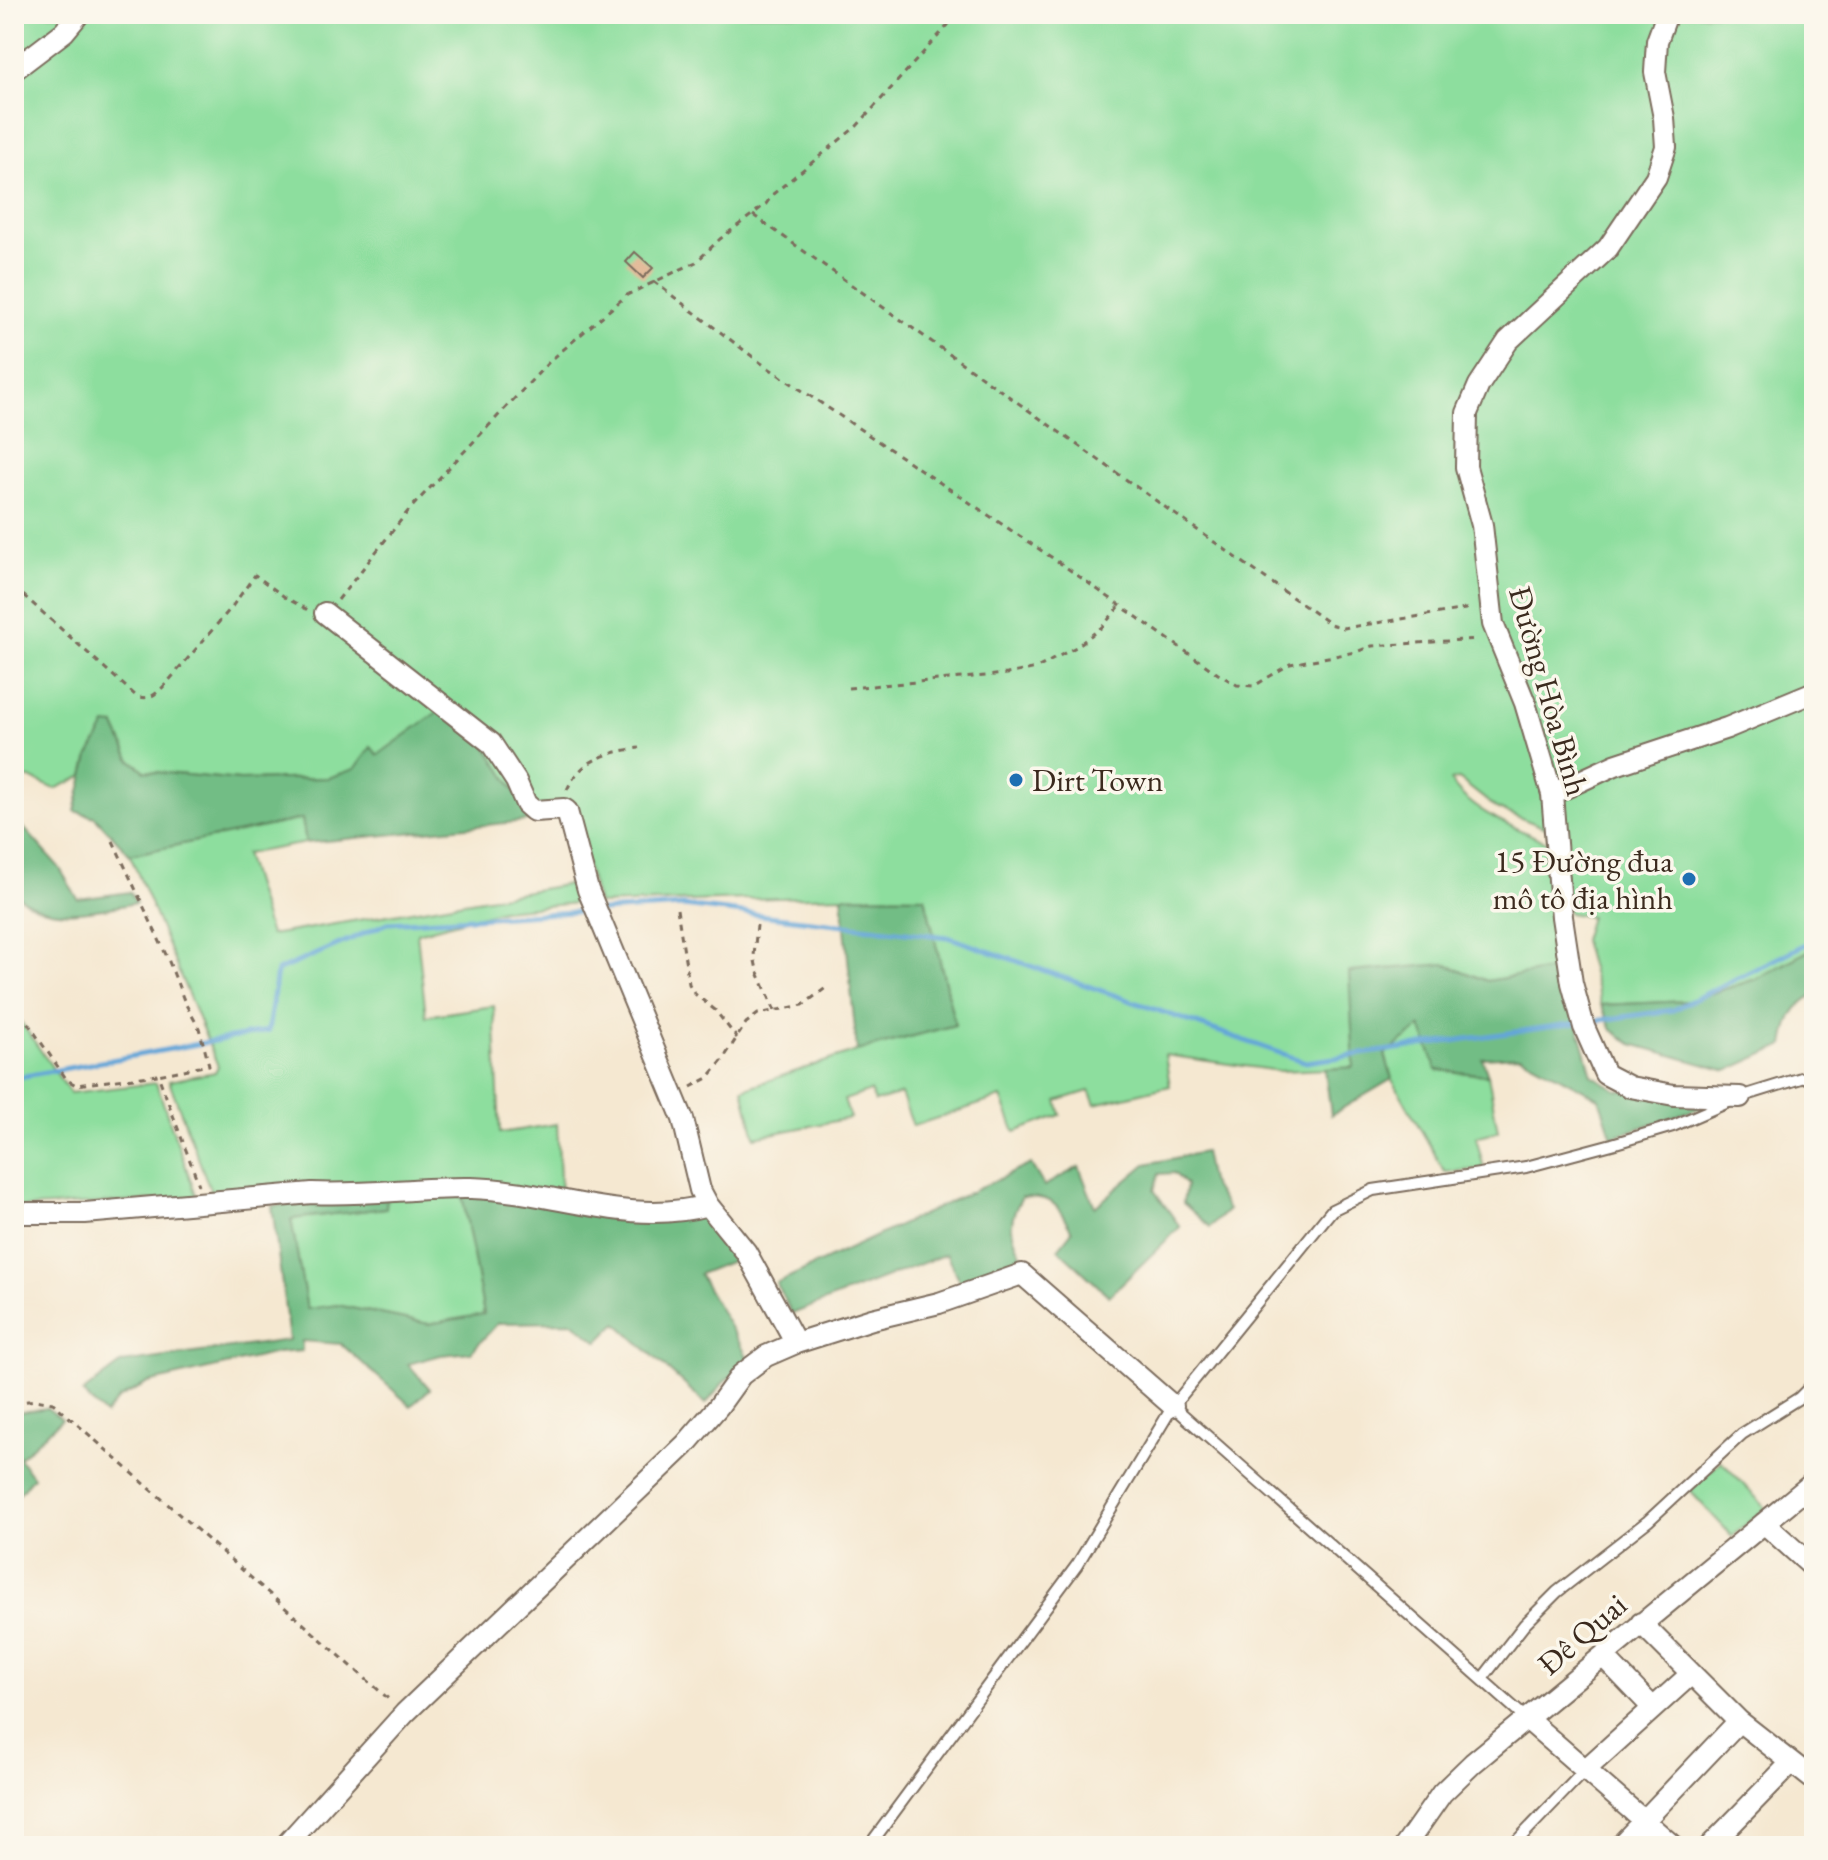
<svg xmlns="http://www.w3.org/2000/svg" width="1828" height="1860" font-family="'EB Garamond',serif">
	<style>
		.green { fill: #8dde9e; stroke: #64845e; stroke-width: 2 }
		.forest { fill: #72bd85; stroke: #567452; stroke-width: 2 }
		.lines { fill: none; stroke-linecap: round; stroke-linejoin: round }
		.stream { stroke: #64a6d8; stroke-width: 5 }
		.building { fill: #dfb28f }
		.service-casing { stroke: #7c6c5d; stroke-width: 14 }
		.minor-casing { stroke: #7c6c5d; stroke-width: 24 }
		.path { stroke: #7c6c5d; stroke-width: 3; stroke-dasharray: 6 6; stroke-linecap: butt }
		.service { stroke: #fff; stroke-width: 10 }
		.minor { stroke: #fff; stroke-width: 20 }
		.poi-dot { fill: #1f6fb2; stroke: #fbf7ec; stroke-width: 3 }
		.labels { text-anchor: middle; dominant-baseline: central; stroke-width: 7; stroke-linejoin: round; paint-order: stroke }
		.street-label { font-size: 32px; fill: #3b2a1e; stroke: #fbf7ec }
		.poi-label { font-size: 32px; fill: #3b2a1e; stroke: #fbf7ec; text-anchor: start }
	</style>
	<rect width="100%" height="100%" fill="#fbf7ec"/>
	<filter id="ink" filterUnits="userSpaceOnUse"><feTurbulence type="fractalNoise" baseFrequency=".0125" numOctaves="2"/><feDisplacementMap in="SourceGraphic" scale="16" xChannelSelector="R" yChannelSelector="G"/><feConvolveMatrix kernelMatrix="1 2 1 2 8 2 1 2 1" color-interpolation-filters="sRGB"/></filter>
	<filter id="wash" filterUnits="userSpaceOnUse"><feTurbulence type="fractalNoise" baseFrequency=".006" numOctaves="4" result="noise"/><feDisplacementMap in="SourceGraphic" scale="32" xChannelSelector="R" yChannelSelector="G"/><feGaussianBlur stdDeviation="1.8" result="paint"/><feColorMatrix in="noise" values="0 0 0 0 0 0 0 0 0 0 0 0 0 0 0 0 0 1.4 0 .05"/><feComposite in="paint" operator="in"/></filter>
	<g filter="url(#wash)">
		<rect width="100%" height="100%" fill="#f5e8d1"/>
		<path class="green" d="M14,14H1814V948L1756,979L1688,1001L1601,1005L1583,940L1590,917L1569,913L1546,828L1496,808L1459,779L1450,780C1470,812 1514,827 1547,842L1562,968L1487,981L1445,964L1354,1068L1279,1071L1165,1055L1170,1086L1095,1104L1089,1091L1057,1101L1061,1115L1015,1132L1001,1097L913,1126L901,1094L875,1102L870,1091L844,1100L850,1118L755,1137L743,1089L857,1051L955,1025L925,897L842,896L598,904L572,816L527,821L521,801L377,755L371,747L355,769L328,778L240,780L145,771L130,759L115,726L89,756L84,776L55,789L30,778H14Z
			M302,819L306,843L245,854L270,935L582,882L587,902L502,910L417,933L426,1016L494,1006L500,1133L557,1124L561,1195L213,1197L169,1081L215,1072L218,1066L130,855Z
			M14,1012L70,1093L156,1083L197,1198L14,1208Z
			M1421,1026L1437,1070L1488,1075L1498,1131L1476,1137L1484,1169L1445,1172L1392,1079L1385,1054Z
			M462,1194L484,1315L429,1324L337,1305L307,1310L291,1219L385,1208L387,1197Z
			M1721,1461L1766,1508L1732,1536L1690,1491Z"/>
		<path class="forest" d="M443,708L483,741L521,801L527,821L306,843L302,819L130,855L95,817L75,811L89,756L106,725L115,726L130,759L145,771L240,780L328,778L355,769L371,747L378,755Z
			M14,817L59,867L78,899L130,892L136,903C96,910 46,925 14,892Z
			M842,896L925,897L955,1025L857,1051Z
			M1814,948V995C1792,1006 1788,1022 1784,1045L1727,1071L1632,1044L1612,1030L1601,1005L1688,1001L1756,979Z
			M1445,964L1487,981L1562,968L1592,1075L1617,1090L1721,1101L1612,1137L1599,1098L1521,1056L1482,1058L1488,1075L1437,1070L1421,1027L1385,1054L1392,1079L1331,1115L1325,1069L1354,1067L1349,972Z
			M1204,1152L1210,1181L1228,1210L1210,1227L1183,1203L1186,1185L1174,1173L1159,1174L1154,1190L1180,1227L1109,1296L1058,1249L1072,1231C1056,1204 1056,1197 1022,1197C1005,1225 1012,1234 1024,1261L962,1287L946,1254L792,1314L776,1283L1031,1164L1044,1186L1079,1167L1095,1207L1146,1164Z
			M462,1194L704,1213L737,1259L699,1274L750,1361L723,1383L706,1404L617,1323L598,1342L573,1322L498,1323L471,1352L441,1355L408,1364L430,1389L411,1406L341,1344L302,1341V1351L277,1353L148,1383L118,1399L105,1415L82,1393L122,1363L289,1340L272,1206L387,1197L386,1208L291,1219L307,1309L337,1305L429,1324L484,1314Z
			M47,1408L62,1419L19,1458L33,1477L14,1500V1413Z"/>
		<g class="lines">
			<path class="stream" d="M601,911L683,906L948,937L1306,1062L1577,1023
				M1587,1022L1673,1010L1814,940
				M14,1078L268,1031L277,971L388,923L591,911"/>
		</g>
		<g id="blocks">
			<path class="building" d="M635,252L653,268L643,278L626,262Z"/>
		</g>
	</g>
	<g filter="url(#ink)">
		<use href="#blocks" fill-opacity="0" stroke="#7c6c5d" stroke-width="2"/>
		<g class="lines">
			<defs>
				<path id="service" d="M1173,1406L1528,1720
					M1482,1679L1524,1625L1557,1592L1648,1521L1742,1434L1799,1398L1814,1383
					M869,1846L1077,1565L1173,1406L1332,1210L1373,1190L1526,1167L1612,1144L1673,1126L1740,1097L1814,1074
					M1512,1846L1586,1769"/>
				<path id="minor" d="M1667,14L1657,41L1655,72L1664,118L1666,147L1656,177L1608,248L1508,341L1479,385L1467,413L1466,467L1482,525L1493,624L1525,703L1552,794L1562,917L1572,983L1584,1027L1605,1074L1630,1087L1674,1095L1740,1097
					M14,70L64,32L79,14
					M325,613L491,743L516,781L526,804L534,811L564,809L567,811L588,890L683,1119L700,1190L708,1205
					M1552,794L1615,765L1727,728L1814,692
					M14,1213H85L312,1193C365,1196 418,1187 471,1188C551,1190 628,1227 708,1205L746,1252L796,1343
					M1764,1523L1814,1568
					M1641,1623L1739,1721L1814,1780
					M1603,1656L1653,1708
					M1528,1720L1673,1846
					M1586,1769L1690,1675
					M285,1846L405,1713L685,1445L718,1407L741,1375L766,1356L796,1343L872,1319L939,1303L1022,1274L1173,1406
					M1405,1846L1442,1793L1473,1763L1814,1482
					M1620,1846L1739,1721
					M1710,1846L1791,1763"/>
			</defs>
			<use href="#service" class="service-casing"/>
			<use href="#minor" class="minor-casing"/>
			<path class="path" d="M753,215L1330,624L1344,628L1472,608
				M653,281L761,363L1057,561L1218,674L1237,685L1254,686L1290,664L1356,652L1372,646L1478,639
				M14,587L136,696C150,701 156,694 166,684L231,608L255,575L286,598L308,610
				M338,600L409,510L550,361L627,295L696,262L720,239L766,204L773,194L857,126L958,14
				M848,688L1007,674L1037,668L1076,647L1102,627L1119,607
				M567,790C580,759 610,752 639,748
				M113,841L168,959L185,1003L199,1028L209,1065L158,1075
				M677,909L689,984L695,994L715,1010L737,1038
				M757,925L754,956L757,970L775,1011
				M14,1003L67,1080L76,1085L158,1075L199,1185
				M691,1087L708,1078L722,1061L746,1023L758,1014L803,1005L827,987
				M14,1403L35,1400L53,1403L392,1702"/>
			<use href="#service" class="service"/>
			<use href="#minor" class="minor"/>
		</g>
	</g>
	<g class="poi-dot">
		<circle cx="1016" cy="780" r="8"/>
		<circle cx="1689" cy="879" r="8"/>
	</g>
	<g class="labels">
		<g class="street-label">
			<text transform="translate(1549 691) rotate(74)">Đường Hòa Bình</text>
			<text transform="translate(1582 1634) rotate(-41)">Đê Quai</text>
		</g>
		<g class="poi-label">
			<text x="1032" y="780">Dirt Town</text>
			<text x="1673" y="861" text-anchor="end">15 Đường đua<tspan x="1673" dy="37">mô tô địa hình</tspan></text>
		</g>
	</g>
	<rect width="1828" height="1860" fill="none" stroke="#fbf7ec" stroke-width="48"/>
</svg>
